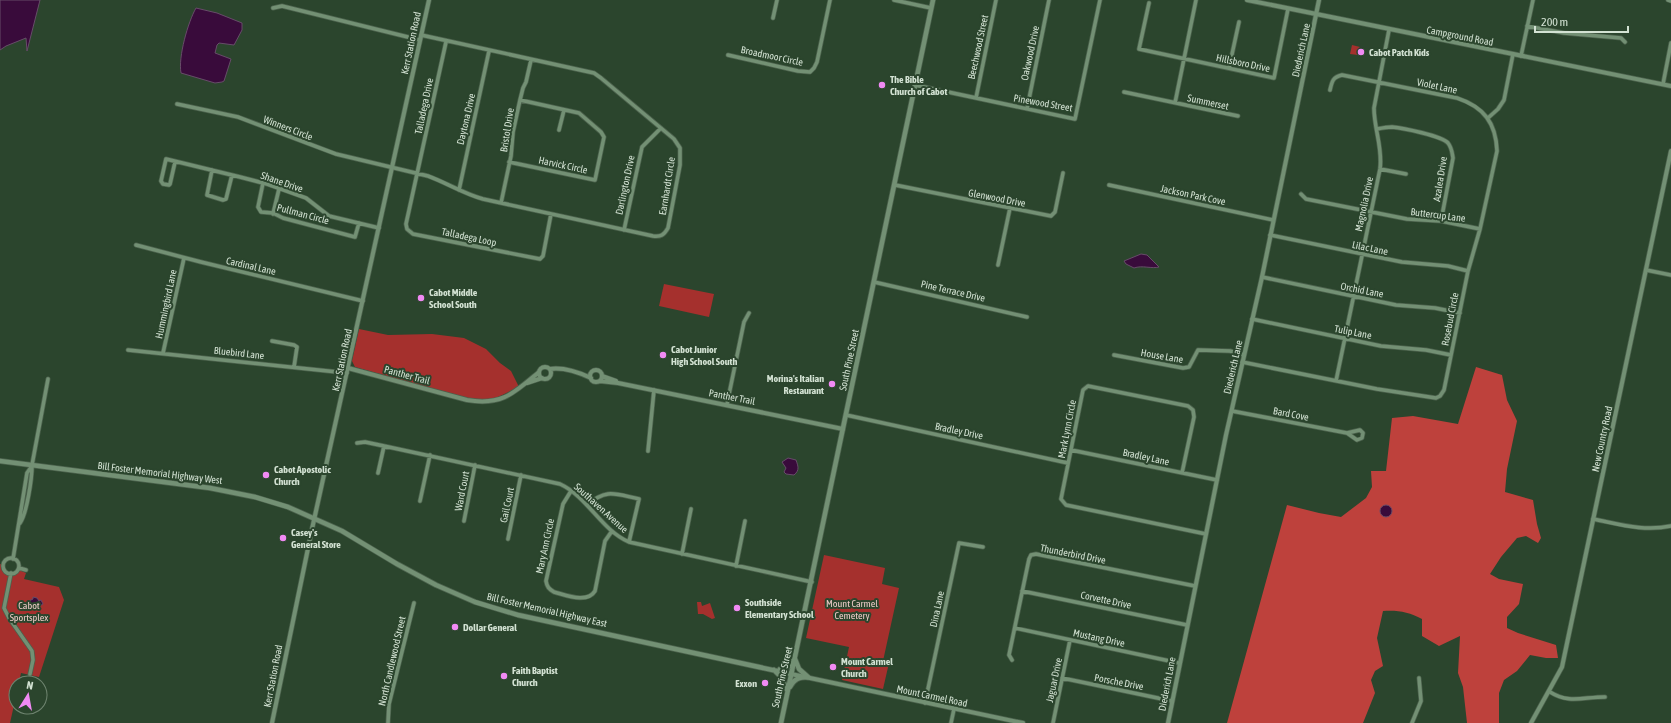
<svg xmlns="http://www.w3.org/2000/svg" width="1671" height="723" font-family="'Asap Condensed',sans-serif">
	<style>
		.green { fill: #a5302d }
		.forest { fill: #be413c }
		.water { fill: #390b3b; stroke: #674c69 }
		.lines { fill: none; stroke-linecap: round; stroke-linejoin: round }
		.minor-casing { stroke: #4c624d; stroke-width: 5 }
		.tertiary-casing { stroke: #4c624d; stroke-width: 5.5 }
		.secondary-casing { stroke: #4c624d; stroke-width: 6 }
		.minor { stroke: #739074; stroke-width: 3.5 }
		.tertiary { stroke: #739074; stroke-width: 4 }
		.secondary { stroke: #739074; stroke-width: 4.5 }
		.poi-dot { fill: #f18af4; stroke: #2b452d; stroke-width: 1.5 }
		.labels { text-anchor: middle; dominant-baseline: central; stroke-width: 4; stroke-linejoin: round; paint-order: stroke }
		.street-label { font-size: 10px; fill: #d3e2d3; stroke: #2b452d }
		.poi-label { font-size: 10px; font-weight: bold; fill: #d3e2d3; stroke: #2b452d; text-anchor: start }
		.park-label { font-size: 10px; fill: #edcbc7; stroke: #2b452d }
	</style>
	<rect width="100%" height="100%" fill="#2b452d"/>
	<path class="green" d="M1352,45L1360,47L1358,55L1350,54Z
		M664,284L714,294L709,317L659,306Z
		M359,329L388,335L432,334L464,338L486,349L500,363L511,371L519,387L492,400H472L355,367L352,361Z
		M824,555L885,568L882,584L899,588L883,661L889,663L883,689L842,680L849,647L806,638Z
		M0,564L4,565L6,572L13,574L18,569L26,573L24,579L59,587L64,600L39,677L21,673L19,683H16V696L10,723H0Z
		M697,602H701L702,606L710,603L715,618L712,619L703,614H698Z"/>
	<path class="forest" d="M1476,367L1502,375L1507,400L1517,421L1507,469L1505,492L1533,500L1537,524L1541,538L1538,543L1526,536L1517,538L1501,557L1490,574L1499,579L1523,584L1519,604L1507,617V628L1518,633L1556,645L1558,658H1546L1530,655L1517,671L1504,680L1499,693V723H1467L1463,687L1458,673L1460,636L1439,646L1422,636V619C1409,612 1398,610 1383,611L1377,638L1383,666L1375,671L1371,680L1375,693L1363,723H1227L1287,505L1319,513L1341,517L1366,498L1372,487L1371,471H1386L1392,418L1413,416L1458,424Z"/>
	<path class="water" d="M0,0H40L27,51L26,38L6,46L0,50Z
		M196,8L217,13L242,23V30L234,45L219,43L217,45L215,53L231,59L224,81L222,82L215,83L181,73C178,57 188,22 196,8Z
		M1141,254L1147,255L1159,267C1152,269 1142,265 1134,268L1126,264L1124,261Z
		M788,458L796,460C798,466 800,470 794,475L786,474L784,472L786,468L782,462Z
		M1380 511a6 6 0 1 1 12 0a6 6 0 1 1-12 0Z
		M33,597L37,598L39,601L41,600L43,604L34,609L29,601L33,599Z"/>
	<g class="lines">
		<defs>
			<path id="minor" d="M894,0L931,8
				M1668,0L1671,1
				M1149,3L1139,49L1274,78L1288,9
				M273,8L282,6L420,40
				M773,18L777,0
				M1527,26L1564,33L1621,38L1625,42
				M446,42L406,224L407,229L413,234L540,259L543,256L551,214
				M728,55L798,71L810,72L814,68L817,62L830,0
				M1521,56L1533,0
				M1229,68L1239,22
				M1663,84L1671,43
				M915,85L1075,119L1100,0
				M1124,92L1238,116
				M976,98L996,0
				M1175,103L1196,0
				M177,104L238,117L336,154L428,176C447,183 464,194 483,199L653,236C661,237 664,235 668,228L680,165V148L674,139L601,78L594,73L421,35
				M1027,109L1049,0
				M1488,118L1498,109L1504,100L1513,54
				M1377,129C1382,128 1387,127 1392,127C1403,128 1442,136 1448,143C1452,148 1452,153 1453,158L1441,221
				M559,130L564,110
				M175,162L170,184L169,185L163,184L161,181L166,159L240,177L267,184L306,198L329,216L379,228
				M509,162L595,180L604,137L601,132L579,113L520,100
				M1380,169L1406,174
				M212,170L207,195L223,200L226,199L232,175
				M263,183L258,207L261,212L273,213L283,218L355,237L359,223
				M895,185L1051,216L1055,212L1063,173
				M1109,185L1273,220
				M459,190L489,51
				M1301,194L1306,199L1407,219L1441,221L1480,229
				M501,203L511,156L513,132L520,100L523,88L526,82L531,60
				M273,214L279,189
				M624,230L642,147L661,128
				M1270,235L1402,262L1448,266L1468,271
				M136,245L201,262L363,301
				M998,265L1010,208
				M1646,270L1671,275
				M1262,277L1396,305L1435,308L1460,313
				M874,282L1027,317
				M1252,319L1381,346L1426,350L1451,355
				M272,341L294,345L297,347L294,367
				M128,350L347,373
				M163,353L184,258
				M1114,355L1183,368L1189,367L1198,350L1230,351L1244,355
				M1242,362L1377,389L1436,398L1440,396L1444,390L1468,271L1480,229L1497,151C1496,123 1484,107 1457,98L1342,75C1333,77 1332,81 1330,90
				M1336,381L1380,169C1383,148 1374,129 1374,108L1389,30
				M727,404L744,322L749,313
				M1232,411L1347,433L1357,440L1362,438L1363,433L1360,430L1347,433
				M846,415L1068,463
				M357,443L365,442L384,446L560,484C588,497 601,530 629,542L812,582
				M1071,450L1217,480
				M648,451L654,390
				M378,473L384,446
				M1182,473L1194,417L1193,410L1188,406L1088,386L1083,390L1061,499L1066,505L1206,534
				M571,491L563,504L546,581C547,587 549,589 554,592C566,595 587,604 595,591L605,541L612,531
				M420,501L430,455
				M587,505C607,488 615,494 639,499L629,542
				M1593,519C1619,524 1644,532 1671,526
				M464,521L475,465
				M20,523C27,513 32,478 32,465L48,379
				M508,539L521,475
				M682,554L691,509
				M3 566a8 8 0 1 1 16 0a8 8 0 1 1-16 0Z
				M13,559L27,473L32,466
				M736,566L745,521
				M19,568L26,570
				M11,573L4,608L9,618L32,651L33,660L30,674
				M1022,591L1187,625
				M1015,628L1179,663
				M1012,660L1009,655L1029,559L1031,555L1036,554L1195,586
				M1062,678L1172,701
				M1550,692C1569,704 1583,697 1605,697
				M925,703L959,543L983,547
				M388,723L389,704L414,603
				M951,723L954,709
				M1053,723L1070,640
				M1412,723L1421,701L1419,678"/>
			<path id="tertiary" d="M1247,0L1671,86
				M539 373a6 6 0 1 1 12 0a6 6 0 1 1-12 0Z
				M348,368L467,400C502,406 514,393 539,372
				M550,369C564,367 578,372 591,378
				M590 376a6 6 0 1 1 12 0a6 6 0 1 1-12 0Z
				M602,376L616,381
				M600,381L618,383L843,429
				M527,383L542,378
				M791,674L1023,723
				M272,723L312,529L429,0
				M1168,723L1226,435L1262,277L1319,0
				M1531,723L1562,667L1671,151"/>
			<path id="secondary" d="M0,461L210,488L255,497L288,507L342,531L397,564L436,585L475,602L518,615L791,674
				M795,659L799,669L808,677
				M780,669L788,667L793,661
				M774,670L782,678L787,690
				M790,687C794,679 799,677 808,677
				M781,723L933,0"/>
		</defs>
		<use href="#minor" class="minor-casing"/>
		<use href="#tertiary" class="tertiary-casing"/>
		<use href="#secondary" class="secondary-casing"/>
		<use href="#minor" class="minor"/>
		<use href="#tertiary" class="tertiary"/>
		<use href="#secondary" class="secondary"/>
	</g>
	<g class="poi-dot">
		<circle cx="1361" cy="52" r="4"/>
		<circle cx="882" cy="85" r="4"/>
		<circle cx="421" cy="298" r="4"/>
		<circle cx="663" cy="355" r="4"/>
		<circle cx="832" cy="384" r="4"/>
		<circle cx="266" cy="475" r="4"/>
		<circle cx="283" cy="538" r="4"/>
		<circle cx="737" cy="608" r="4"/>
		<circle cx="455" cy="627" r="4"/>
		<circle cx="833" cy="667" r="4"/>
		<circle cx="504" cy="676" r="4"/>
		<circle cx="765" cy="683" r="4"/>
	</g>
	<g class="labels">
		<g class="street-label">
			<text transform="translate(1460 36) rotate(11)">Campground Road</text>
			<text transform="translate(411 43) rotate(-78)">Kerr Station Road</text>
			<text transform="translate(978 47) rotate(-78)">Beechwood Street</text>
			<text transform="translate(1301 50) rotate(-78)">Diederich Lane</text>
			<text transform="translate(1030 53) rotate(-78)">Oakwood Drive</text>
			<text transform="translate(772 56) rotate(12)">Broadmoor Circle</text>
			<text transform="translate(1243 63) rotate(12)">Hillsboro Drive</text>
			<text transform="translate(1437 86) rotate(12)">Violet Lane</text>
			<text transform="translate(1208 102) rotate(12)">Summerset</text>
			<text transform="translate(1043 103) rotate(10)">Pinewood Street</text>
			<text transform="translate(424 106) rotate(-78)">Talladega Drive</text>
			<text transform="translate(466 119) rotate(-77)">Daytona Drive</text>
			<text transform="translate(288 128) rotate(21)">Winners Circle</text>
			<text transform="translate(507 130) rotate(-81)">Bristol Drive</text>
			<text transform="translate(563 165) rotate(12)">Harvick Circle</text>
			<text transform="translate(1440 179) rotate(-81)">Azalea Drive</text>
			<text transform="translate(282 182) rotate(19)">Shane Drive</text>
			<text transform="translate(625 185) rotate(-78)">Darlington Drive</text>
			<text transform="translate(667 186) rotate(-81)">Earnhardt Circle</text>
			<text transform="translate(1193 195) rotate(12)">Jackson Park Cove</text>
			<text transform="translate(997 198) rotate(11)">Glenwood Drive</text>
			<text transform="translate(1364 204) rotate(-78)">Magnolia Drive</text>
			<text transform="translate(303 214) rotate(15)">Pullman Circle</text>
			<text transform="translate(1438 215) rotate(7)">Buttercup Lane</text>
			<text transform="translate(469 237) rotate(12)">Talladega Loop</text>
			<text transform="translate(1370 248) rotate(12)">Lilac Lane</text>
			<text transform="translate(251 266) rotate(13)">Cardinal Lane</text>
			<text transform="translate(1362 290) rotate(11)">Orchid Lane</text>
			<text transform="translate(953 291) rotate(13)">Pine Terrace Drive</text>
			<text transform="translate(166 304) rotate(-78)">Hummingbird Lane</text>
			<text transform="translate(1450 319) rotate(-79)">Rosebud Circle</text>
			<text transform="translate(1353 332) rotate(11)">Tulip Lane</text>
			<text transform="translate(239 353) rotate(6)">Bluebird Lane</text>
			<text transform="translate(1162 356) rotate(10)">House Lane</text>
			<text transform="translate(342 360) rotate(-78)">Kerr Station Road</text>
			<text transform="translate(849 360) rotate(-78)">South Pine Street</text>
			<text transform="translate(1233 367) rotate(-77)">Diederich Lane</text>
			<text transform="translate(407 375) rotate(15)">Panther Trail</text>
			<text transform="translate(732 397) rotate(11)">Panther Trail</text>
			<text transform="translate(1291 414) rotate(11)">Bard Cove</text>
			<text transform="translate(1067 429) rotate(-79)">Mark Lynn Circle</text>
			<text transform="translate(959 431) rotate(12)">Bradley Drive</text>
			<text transform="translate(1602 439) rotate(-78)">New Country Road</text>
			<text transform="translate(1146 457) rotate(12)">Bradley Lane</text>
			<text transform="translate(160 473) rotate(7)">Bill Foster Memorial Highway West</text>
			<text transform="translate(462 491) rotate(-79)">Ward Court</text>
			<text transform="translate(507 505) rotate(-78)">Gail Court</text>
			<text transform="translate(601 508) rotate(42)">Southaven Avenue</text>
			<text transform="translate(545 546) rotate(-78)">Mary Ann Circle</text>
			<text transform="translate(1073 554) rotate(11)">Thunderbird Drive</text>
			<text transform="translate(1106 600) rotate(12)">Corvette Drive</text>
			<text transform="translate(937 609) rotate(-78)">Dina Lane</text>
			<text transform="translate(547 610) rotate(13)">Bill Foster Memorial Highway East</text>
			<text transform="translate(1099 638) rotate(12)">Mustang Drive</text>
			<text transform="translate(392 661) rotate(-77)">North Candlewood Street</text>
			<text transform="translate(273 676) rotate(-79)">Kerr Station Road</text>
			<text transform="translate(782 677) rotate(-77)">South Pine Street</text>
			<text transform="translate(1054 680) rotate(-78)">Jaguar Drive</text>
			<text transform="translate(1119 682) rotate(11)">Porsche Drive</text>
			<text transform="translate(1167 684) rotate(-79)">Diederich Lane</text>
			<text transform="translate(932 696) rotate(12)">Mount Carmel Road</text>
		</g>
		<g class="poi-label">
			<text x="1369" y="52">Cabot Patch Kids</text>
			<text x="890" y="79">The Bible<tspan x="890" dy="12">Church of Cabot</tspan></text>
			<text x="429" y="292">Cabot Middle<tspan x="429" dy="12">School South</tspan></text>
			<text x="671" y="349">Cabot Junior<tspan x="671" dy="12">High School South</tspan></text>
			<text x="824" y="378" text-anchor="end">Morina's Italian<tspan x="824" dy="12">Restaurant</tspan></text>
			<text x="274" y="469">Cabot Apostolic<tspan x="274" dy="12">Church</tspan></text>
			<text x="291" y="532">Casey's<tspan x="291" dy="12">General Store</tspan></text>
			<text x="745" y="602">Southside<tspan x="745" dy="12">Elementary School</tspan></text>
			<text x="463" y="627">Dollar General</text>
			<text x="841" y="661">Mount Carmel<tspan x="841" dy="12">Church</tspan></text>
			<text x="512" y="670">Faith Baptist<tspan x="512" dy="12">Church</tspan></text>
			<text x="757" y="683" text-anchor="end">Exxon</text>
		</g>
		<g class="park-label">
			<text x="852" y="603">Mount Carmel<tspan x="852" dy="12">Cemetery</tspan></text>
			<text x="29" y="605">Cabot<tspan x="29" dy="12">Sportsplex</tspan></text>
		</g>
	</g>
	<g transform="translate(28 695) rotate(11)"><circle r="19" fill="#2b452d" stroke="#6e846f"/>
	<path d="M0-3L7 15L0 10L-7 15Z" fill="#f18af4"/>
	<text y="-6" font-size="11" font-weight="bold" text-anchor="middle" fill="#d3e2d3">N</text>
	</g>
	<path d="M1535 26v6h93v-6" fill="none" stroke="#d3e2d3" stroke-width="2"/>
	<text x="1541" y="26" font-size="12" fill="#d3e2d3" stroke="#2b452d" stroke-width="3" paint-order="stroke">200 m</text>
</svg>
